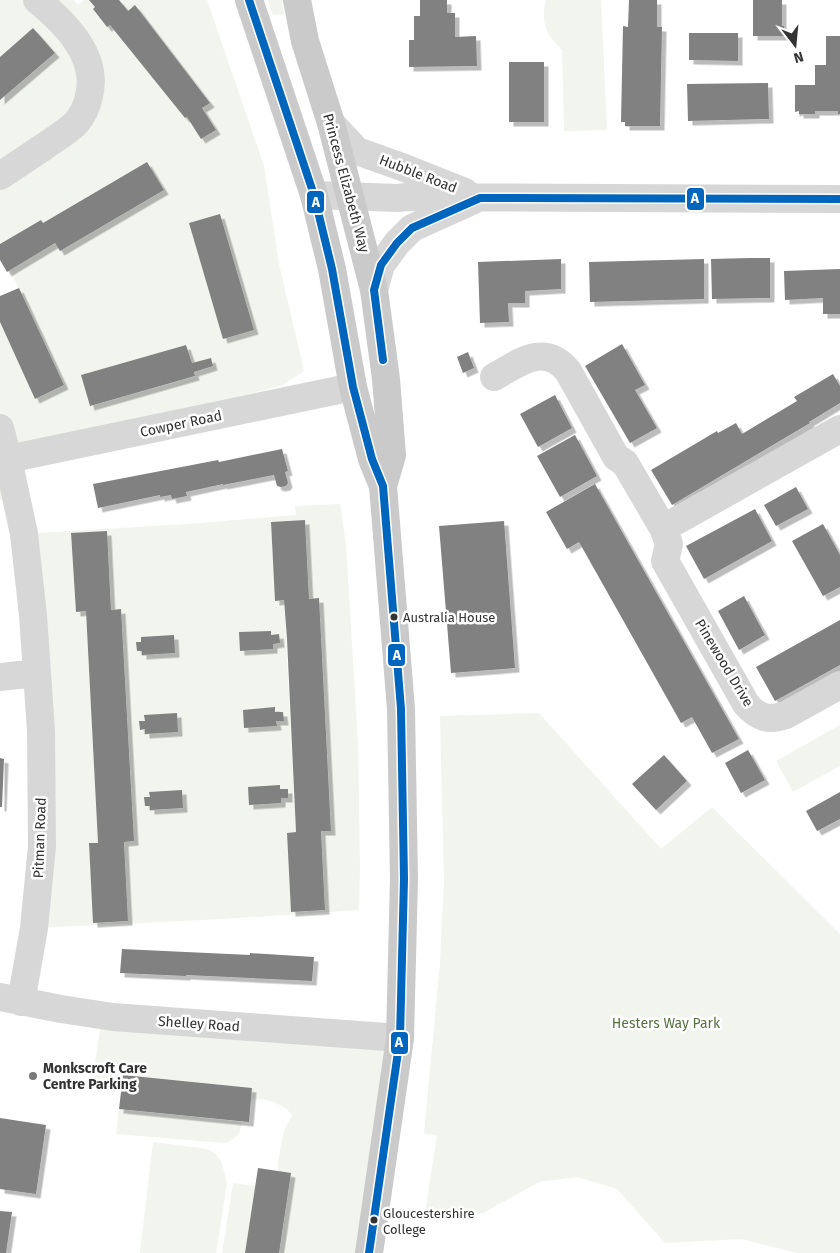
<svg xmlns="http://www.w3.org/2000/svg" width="840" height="1253" font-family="'Fira Sans',sans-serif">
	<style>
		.green { fill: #f1f5ed; fill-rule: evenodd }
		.building { fill: #818181; filter: url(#shadow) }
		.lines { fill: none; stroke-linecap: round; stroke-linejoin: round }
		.minor { stroke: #d7d7d7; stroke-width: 28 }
		.primary { stroke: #cacaca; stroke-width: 28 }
		.bus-1-casing { stroke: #fff; stroke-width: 11 }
		.bus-1 { stroke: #0065bd; stroke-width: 8 }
		.bus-dot { fill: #333; stroke: #fff; stroke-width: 2 }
		.poi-dot { fill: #7a7a7a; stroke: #fff; stroke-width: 2 }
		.labels { text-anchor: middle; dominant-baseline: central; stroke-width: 5; stroke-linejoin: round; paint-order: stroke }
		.bus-label { font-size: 13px; fill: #333; stroke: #fff; text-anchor: start }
		.street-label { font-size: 14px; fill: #333; stroke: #fff }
		.park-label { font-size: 14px; fill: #56703f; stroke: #fff }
		.poi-label { font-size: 14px; font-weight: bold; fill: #333; stroke: #fff; text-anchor: start }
		.line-badge { stroke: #fff; stroke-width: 2 }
		.badge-label { font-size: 14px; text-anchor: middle; font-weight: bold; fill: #fff }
	</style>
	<defs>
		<filter id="shadow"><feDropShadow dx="4.5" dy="4.5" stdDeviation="0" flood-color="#0004"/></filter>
	</defs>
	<rect width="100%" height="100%" fill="#fff"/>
	<path class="green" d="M0,0H74L78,5L84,0H89L95,7L93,10L107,27L110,25L185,118L187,117L201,139L216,130L202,108L210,102L135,6L128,11L119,0H207L264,166L279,264L304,371L283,385L8,459L16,497L0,500V322L35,398L64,385L10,270L55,243L163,190L147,162L43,223L41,220L0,244V100L55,53L33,28L0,57ZM186,345L192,363L210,358L213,366L194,372L195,377L90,406L82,375Z
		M268,0H283L282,4L285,14L273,15Z
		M546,0H601L607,130L564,131L562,50C546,34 540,22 546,0Z
		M340,504L346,544L358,744L360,868L359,910L222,919L34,928L24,534L201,523L296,515L295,506ZM305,520L309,599H319L331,830L321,831L325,909L291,912L287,833L296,832L284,600H275L271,522ZM107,532L111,610L121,609L134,841L124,842L128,921L94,923L89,844L98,843L86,611L76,612L71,534Z
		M539,713L661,849L712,807L840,934V1253H798L741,1239L665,1243L617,1189L577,1177L539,1182L483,1213L424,1220L437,1135L424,1134L440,963L444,880L440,716Z
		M840,725V766L793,792L776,761Z
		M102,1016L400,1038L369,1253H279L278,1162L284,1130L292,1115C283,1103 265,1097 251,1100L252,1088L123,1075L122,1084H92Z
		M119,1109L242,1122C240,1134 238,1137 226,1143L116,1134Z
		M153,1142L207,1149L215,1153L222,1163L227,1184L216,1253H140Z
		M233,1183L255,1186L245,1253H222Z"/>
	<path class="building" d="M89,0H119L128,11L135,5L210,103L202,108L216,130L201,139L187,117L185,118L110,25L107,27L93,9L95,7Z
		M420,0H447V13H455V37L476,36L477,66L409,67V40H414V16H420Z
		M629,0H657V27H662L660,126H625V122H621L623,26L628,27Z
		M753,0H782V26H784V36H753Z
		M33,28L55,53L0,100V57Z
		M689,33H738V61L689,60Z
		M826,36H840V114H838V111H815V114H799V111L795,112V85H815V65H826Z
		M509,62H544V122H509Z
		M768,83L769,119L688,121L687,84Z
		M147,162L164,190L60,251L55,243L7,272L0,260V244L41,220L43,223Z
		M220,214L254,330L223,339L189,223Z
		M750,258H770V298L712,299L711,259Z
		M561,259V289L525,291V303H508L509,322L480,323L478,262Z
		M704,259V299L590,302L589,262Z
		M840,269V314H823V298L785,300L784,271Z
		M19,288L64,385L35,399L0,322V296Z
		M622,344L645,385L635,390L657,428L630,443L585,366Z
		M186,345L192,363L211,358L213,366L194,372L195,376L90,406L81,375Z
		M468,352L474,368L463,373L457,357Z
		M833,374L840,386V403L809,422L810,423L672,505L651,470L717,431L718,433L736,423L742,434L797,401L794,397Z
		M555,395L572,428L538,447L520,414Z
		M575,435L597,476L560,497L537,456Z
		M282,449L288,471L285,472L288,483L286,486L281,487L277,486L274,475L223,485V484L186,492L187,496L172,499L171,495L160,497V495L98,508L93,484L218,460L219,462Z
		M595,484L739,739L712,753L692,717L681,723L579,542L567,549L546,512Z
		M796,487L808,509L776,526L764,505Z
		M755,509L772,541L704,579L686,546Z
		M305,520L309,599L319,598L331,831H321L325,910L291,912L287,833L296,832L287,639L284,600L275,601L271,522Z
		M504,521L515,668L451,673L439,526Z
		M823,524L840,555V587L823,596L792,541Z
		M107,531L111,610L121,609L134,841L124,842L128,921L93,923L89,843H98L86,611L76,612L71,533Z
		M744,596L765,635L739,650L718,611Z
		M840,620V665L775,701L756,667Z
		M271,631V635L279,634L280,643L273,644V649L240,651L239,632Z
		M174,635L175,653L142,655V651H137L136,642H141V637Z
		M275,707V712H283L284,721H276L277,726L244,728L243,710Z
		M177,713L178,732L145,734V729L140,730L139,721H145L144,715Z
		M748,750L765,780L741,793L725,763Z
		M664,755L687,781L656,810L632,784Z
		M0,758L4,759L2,807H0Z
		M280,785V789H288V798H281V803L249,805L248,787Z
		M182,790L183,808L150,810V806H145L144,797H150L149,792Z
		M840,792V819L817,831L806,811Z
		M122,949L250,955V953L314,957L312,981L186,975V976L120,973Z
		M123,1075L252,1088L249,1122L119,1109Z
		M0,1118L46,1125L36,1194L0,1189Z
		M258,1168L291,1173L279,1253H245Z
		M0,1211L12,1212L6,1253H0Z"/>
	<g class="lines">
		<path class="minor" d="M331,123L357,151L402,167L465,192
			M0,176C15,166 30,156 45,146C55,139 67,132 76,123C83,115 87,106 89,96C99,56 65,23 37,0
			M314,195L398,198L407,197L840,199
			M374,290L381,265L397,243L412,228L472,201
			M494,377C519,363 544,342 568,371L616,457L625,463L663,528
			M0,428L8,459L24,534L33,615L41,731L42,846L34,928L21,1002
			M840,429L678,520L663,528L669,544L665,561L746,704C758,718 769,721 786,715L840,685
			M8,459L353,387
			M0,677L37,673
			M0,997L61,1009L113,1017L400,1038"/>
		<path class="primary" d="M249,0L314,195L332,269L353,387L372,459L383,486L401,709L404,879L400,1038L369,1253
			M297,0L305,41L331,123L374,290L386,379L392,455L383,486"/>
		<defs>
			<path id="bus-1" d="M249,0L314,195L332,269L353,387L372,459L383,486L401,709L404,879L400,1038L369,1253
				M383,360L374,290L381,265L397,243L412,228L480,198L840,199"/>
		</defs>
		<use href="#bus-1" class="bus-1-casing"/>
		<use href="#bus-1" class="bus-1"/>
	</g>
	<g class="bus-dot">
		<circle cx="394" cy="617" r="4.5"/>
		<circle cx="374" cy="1220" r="4.5"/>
	</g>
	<circle class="poi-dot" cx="33" cy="1076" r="5"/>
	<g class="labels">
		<g class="bus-label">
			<text x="403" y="617">Australia House</text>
			<text x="383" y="1213">Gloucestershire<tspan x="383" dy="16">College</tspan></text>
		</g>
		<g class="street-label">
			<text transform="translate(418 174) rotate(21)">Hubble Road</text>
			<text transform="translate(346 183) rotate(75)">Princess Elizabeth Way</text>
			<text transform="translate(181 424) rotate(-12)">Cowper Road</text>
			<text transform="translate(724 663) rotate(59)">Pinewood Drive</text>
			<text transform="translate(40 838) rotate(-88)">Pitman Road</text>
			<text transform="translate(199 1024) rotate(4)">Shelley Road</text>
		</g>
		<g class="park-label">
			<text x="666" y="1023">Hesters Way Park</text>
		</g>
		<g class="poi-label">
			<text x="43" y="1068">Monkscroft Care<tspan x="43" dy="16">Centre Parking</tspan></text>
		</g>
	</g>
	<g class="line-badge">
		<rect x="686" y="187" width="19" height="24" rx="5" fill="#0065bd"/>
		<rect x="306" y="190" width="19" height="24" rx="5" fill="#0065bd"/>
		<rect x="387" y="643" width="19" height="24" rx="5" fill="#0065bd"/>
		<rect x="390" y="1031" width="19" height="24" rx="5" fill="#0065bd"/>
	</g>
	<g class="badge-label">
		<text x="695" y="203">A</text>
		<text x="316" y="207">A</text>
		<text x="397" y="660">A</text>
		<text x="399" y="1047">A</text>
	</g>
	<g transform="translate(795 45) rotate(164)" stroke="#ffffff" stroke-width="4" paint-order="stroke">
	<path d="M0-4L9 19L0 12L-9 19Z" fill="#333333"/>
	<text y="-8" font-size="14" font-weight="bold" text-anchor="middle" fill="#333333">N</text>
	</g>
</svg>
